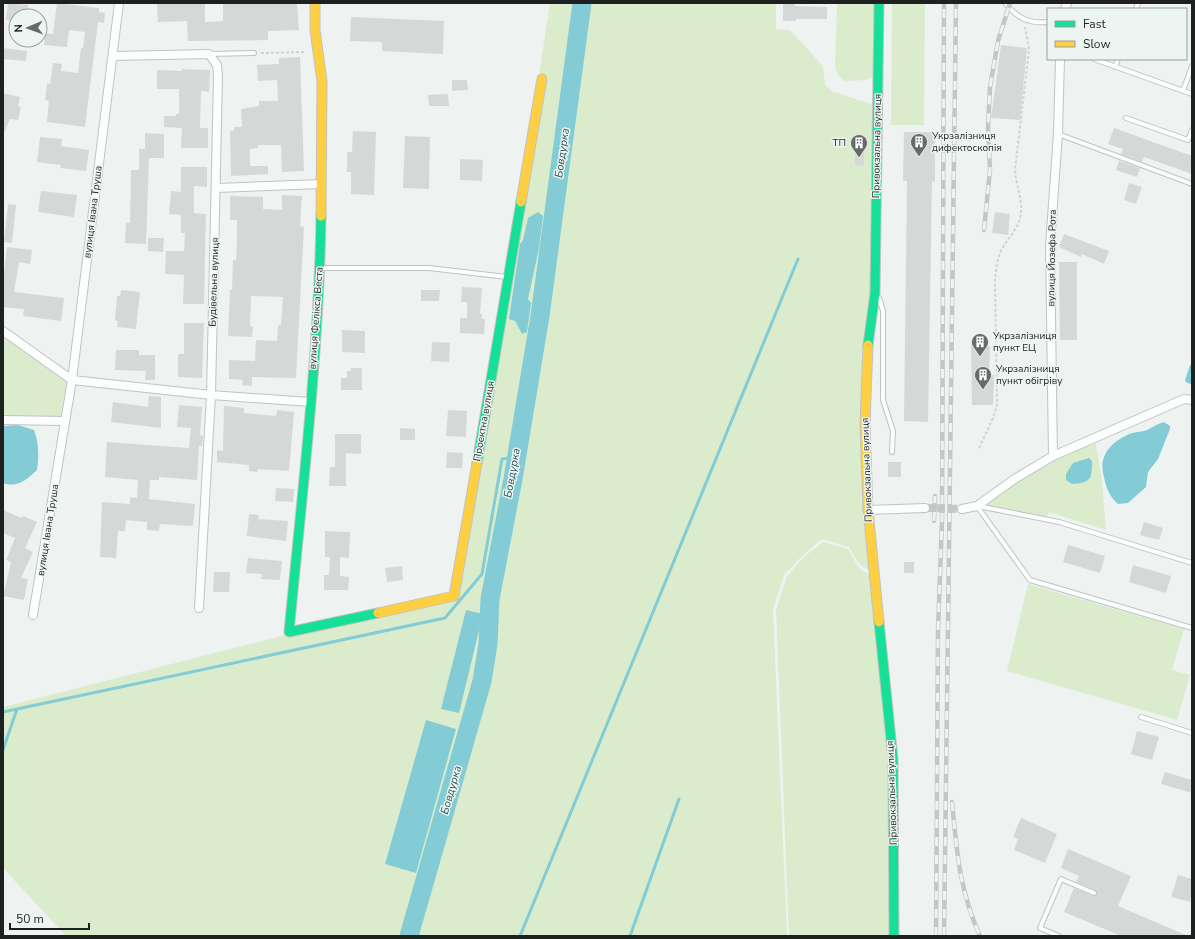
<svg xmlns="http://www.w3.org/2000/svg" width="1195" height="939" font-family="'Nunito Sans',sans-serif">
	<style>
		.green { fill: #daeccc }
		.water { fill: #83ccd6 }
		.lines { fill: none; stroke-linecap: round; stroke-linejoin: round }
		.stream { stroke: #83ccd6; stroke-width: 3 }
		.river { stroke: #83ccd6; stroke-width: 19 }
		.building { fill: #d5d8d6 }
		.street-tunnel { stroke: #c4c9c7; stroke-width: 8; stroke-dasharray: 8 4; stroke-linecap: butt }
		.lane-casing { stroke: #c0c3c2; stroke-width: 6 }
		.street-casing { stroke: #c0c3c2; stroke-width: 10 }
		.fast-casing { stroke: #c0c3c2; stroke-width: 11 }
		.slow-casing { stroke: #c0c3c2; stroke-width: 11 }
		.path { stroke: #d1d2d1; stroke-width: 2; stroke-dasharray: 3 2; stroke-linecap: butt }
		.lane { stroke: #fcfdfd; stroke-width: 4 }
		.street { stroke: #fcfdfd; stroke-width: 8 }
		.fast { stroke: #16e098; stroke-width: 9 }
		.slow { stroke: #ffcf43; stroke-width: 9 }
		.rail-casing { stroke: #c5c6c6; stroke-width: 4.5 }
		.rail { stroke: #ecf5f1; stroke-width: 3; stroke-dasharray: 9; stroke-linecap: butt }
		.labels { text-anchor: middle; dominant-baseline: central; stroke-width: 3; stroke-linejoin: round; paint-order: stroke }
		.poi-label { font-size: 10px; fill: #1e2120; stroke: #ecf5f1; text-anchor: start }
		.street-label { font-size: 10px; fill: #1e2120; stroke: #ecf5f1 }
		.water-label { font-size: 11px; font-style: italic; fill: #245158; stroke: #ecf5f1 }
	</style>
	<rect width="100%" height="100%" fill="#eef3f1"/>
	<path class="green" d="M550,3H776V29L790,30L823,66L825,85L834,92L874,105L869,570L860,565L849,547L822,539L803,555L784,575L773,609L787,936H66L3,868V707L289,634L456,597L548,76H539Z
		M837,3H879L876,75L867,80L845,81L840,78L835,69Z
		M892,3H925L924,125H891Z
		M6,337L69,382L63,418L3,417V342Z
		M1095,439L1102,481L1106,530L1049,512L1046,520L977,506L1013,480Z
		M823,542L848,549L859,568L870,575L889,759L891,936H789L776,610L787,576L805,556Z
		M1028,584L1184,629L1172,670L1190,675L1177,720L1007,671Z"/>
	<path class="water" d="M538,212L543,216L539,248L528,299L531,303L527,332L522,334L515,321L509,319L520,244L523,240L528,218Z
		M1192,364V385L1186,382L1185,380L1190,365Z
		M1164,422L1170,426V429L1158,459L1148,472L1146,487L1128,503L1118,504C1110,497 1106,488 1104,477C1098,456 1110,443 1129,434C1135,432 1141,432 1147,430C1153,427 1157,424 1164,422Z
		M18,425L34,430C39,443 39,457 37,470C26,480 18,488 3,483V426Z
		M1089,458L1092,461C1092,479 1091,483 1072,484L1066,480V474L1073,463Z
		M466,610L483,614L459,713L441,709Z
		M426,720L456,729L416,873L385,864Z"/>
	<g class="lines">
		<path class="stream" d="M3,712L445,618L482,574L502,459L515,457
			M3,750L17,709
			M520,936L798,259
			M630,936L679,799"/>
		<path class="river" d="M409,936L482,681L488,644L490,599L513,479L540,316L582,3"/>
	</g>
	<path class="building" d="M8,3L28,5L27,16H16V21L6,20Z
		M57,3L99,8V12L105,13L104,23L98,22L85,127L47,122L49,101L45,100L47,83L50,84L53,63L62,64L61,71L78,73L81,48H83L85,32L69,30L67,47L44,45L45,33L53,34Z
		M157,3H205V22L223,21V3H297L299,30L268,31V40L188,41L187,21L158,22Z
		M783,4H795V6L827,7V19H796V21H783Z
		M351,17L444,21L443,54L382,51V42L350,41Z
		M1001,45L1027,48L1020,120L991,118Z
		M3,48L27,51L26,61L3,59Z
		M300,57L304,171L282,172L281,145H258V148L250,149V166H268V174L231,176L230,131H234V127H242L241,109L259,106V101H278L277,80L258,81L257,65L279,64V58Z
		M182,69L210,70L209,92L201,91L200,128H208V148H181L182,128L164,127V116H176V114H179V89H157V70L182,71Z
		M452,80H467L468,90L452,91Z
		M3,93L20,97L18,106L21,107L18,120L10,119L3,135Z
		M448,94L449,106H429L428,95Z
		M1114,128L1192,156V174L1144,157L1142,162L1121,154L1123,149L1108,144Z
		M353,131L376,132L374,195L351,194V172H347V152H352Z
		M904,132H935V182L932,181L928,422L904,421L907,181H903Z
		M145,133L164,134V158H149L146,244L125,243L126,223H130L131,170H139V149H145Z
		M405,136L430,137L429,189L403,188Z
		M40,137L62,139L61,146L89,150L86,171L60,168L61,165L37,162Z
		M855,150H864V166L855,165Z
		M460,159L483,160L482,181L460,180Z
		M1119,161L1140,168L1137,177L1116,170Z
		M181,167H207V187L194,186V213L206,214L204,304H183L184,275L165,274L166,251H184L185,233H181V215L169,214L171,191L181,192Z
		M1129,183L1142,187L1136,204L1124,200Z
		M41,191L77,195L74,217L38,212Z
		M282,195L302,196L300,226L304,227L296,378L252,377V386L242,385L243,380L229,379V360L255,361L256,340L277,341L278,325H281L283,297L251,296L250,326L253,327L252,337L228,336L230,290H232L233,260H236L237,241V220H230V196L263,197V209L282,210Z
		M8,204L16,205L12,243L4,242Z
		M995,212L1010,214L1008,235L992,233Z
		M1064,234L1109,251L1104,264L1082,254L1081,257L1059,247Z
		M148,238H164L163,252L148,251Z
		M7,247L32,250L30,264L19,262L14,292L64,298L61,321L23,316L24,309L3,307V282Z
		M1059,262H1077V340H1060Z
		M462,287L482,288L480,314H482V319H485L484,334L460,333V318H467V302H461Z
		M121,290L140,292L136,329L117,327L118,321L115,320L117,296H120Z
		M421,290H440L439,301H421Z
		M184,323H204L202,378L178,377V354H184Z
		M342,330L365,331V353L342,352Z
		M432,342L450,343L449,362L431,361Z
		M971,345L990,346L989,375H994L993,405H972Z
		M116,350H139V355H155V380H145L146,371L115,370Z
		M351,368H362V390H341V378H347V371H351Z
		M149,396L161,397V428L111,422L113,402L148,407Z
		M179,405L202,407L200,435L203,436V439L202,446H199L197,480L159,477V480H150L149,499L195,504L193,526L160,524L159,531L147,530V522L126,520L125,531H118L116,558L100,557L102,502L130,504V497L137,498L138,480L105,477L107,442L189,448L191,428L177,427Z
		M224,406L244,408V413L276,416L277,410L294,412L289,471L258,469V472L249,471V465L217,462V450L223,451Z
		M448,410L467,411L466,437L446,436Z
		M400,428L415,429V440H400Z
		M335,434H361V454L346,453V486H329L330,467H335Z
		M447,452L463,453L462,468H446Z
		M888,462H901V477H888Z
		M276,488L294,489L293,502L275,501Z
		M3,510L22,518L23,516L37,522L25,548L33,552L21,578L28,579L24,600L3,596L11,562L6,560L15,538L3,533Z
		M249,514L259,515L258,519L288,521L286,541L247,536Z
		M1144,522L1163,528L1159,540L1140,535Z
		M325,531L350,532L349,558L340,557V576L349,577L348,590H324V575H329L330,557H325Z
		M1068,545L1105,556L1100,573L1063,562Z
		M248,558L282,561L280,580L261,579L262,574L246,573Z
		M904,562H914V573H904Z
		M1133,565L1171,576L1166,593L1129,582Z
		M402,566L403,580L387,582L385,568Z
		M214,572H230L229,592H213Z
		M1137,731L1159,737L1152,760L1131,754Z
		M1165,772L1192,780V793L1161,784Z
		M1021,818L1057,834L1045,863L1014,850L1018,839L1013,837Z
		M1068,849L1131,876L1118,906L1188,936H1121L1064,912L1074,888L1093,896L1097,893L1095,890L1076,882L1079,876L1061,868Z
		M1178,875L1192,879V893L1190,902L1171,897Z"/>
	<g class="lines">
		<path class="street-tunnel" d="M925,508L962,509"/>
		<defs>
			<path id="lane" d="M1005,3C1017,18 1029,24 1048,22
				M1136,9L1138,3
				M210,54L254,53
				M1094,59L1192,94
				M1115,67L1118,59
				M1183,91L1192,66
				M1126,118L1188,140L1192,130
				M1058,134L1192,184
				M322,268H429L507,277
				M879,298L883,311V400L893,431L892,452
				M977,506L1030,580L1192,628
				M978,506L1059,522L1192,563
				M1141,717L1192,733
				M1059,936L1040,928L1061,879L1094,893"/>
			<path id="street" d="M1065,9L1067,3
				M113,56L209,54L217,65L218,76L211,395L199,608
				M217,188L321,184
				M3,331L72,380L211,395L310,402
				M3,420L65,421
				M1053,456L1050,246L1058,133L1060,59
				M962,509L977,506L1013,480L1053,456L1184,399L1192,400
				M868,510L925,508
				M33,615L72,380L119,3"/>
			<path id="fast" d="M321,216C319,355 302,494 289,632L378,613
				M868,345L875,293L879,3
				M477,463L521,202
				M879,622L893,759L894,936"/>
			<path id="slow" d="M315,3V30L322,81L321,216
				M521,202L542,79
				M868,345L865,424L868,510L879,622
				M378,613L454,596L477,463"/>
		</defs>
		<use href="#lane" class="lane-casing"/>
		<use href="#street" class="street-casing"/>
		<use href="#fast" class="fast-casing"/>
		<use href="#slow" class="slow-casing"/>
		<path class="path" d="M261,53L306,52
			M979,448L993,418L997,405L995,280C996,269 997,257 1003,247C1009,237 1017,230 1020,218C1024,201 1016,187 1015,170L1029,49L1025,27"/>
		<use href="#lane" class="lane"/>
		<use href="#street" class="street"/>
		<use href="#fast" class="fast"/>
		<use href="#slow" class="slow"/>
		<defs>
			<path id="rail" d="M984,230L990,170L988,127L990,87L998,41L1010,3
				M934,521L935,496
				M952,802C957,852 959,889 980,936
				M936,936L938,630L942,521L944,3
				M944,936L956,3"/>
		</defs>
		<use href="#rail" class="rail-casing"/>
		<use href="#rail" class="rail"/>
	</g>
	<defs>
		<symbol id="building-pin" viewBox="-11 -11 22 30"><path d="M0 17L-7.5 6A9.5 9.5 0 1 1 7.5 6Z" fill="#676a69" stroke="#ecf5f1"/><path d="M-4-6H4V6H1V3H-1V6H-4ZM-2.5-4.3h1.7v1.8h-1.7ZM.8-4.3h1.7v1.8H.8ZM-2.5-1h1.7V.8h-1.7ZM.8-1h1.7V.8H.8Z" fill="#fff"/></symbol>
	</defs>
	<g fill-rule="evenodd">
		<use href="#building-pin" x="909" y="132" width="20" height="27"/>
		<use href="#building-pin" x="849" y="133" width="20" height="27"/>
		<use href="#building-pin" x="970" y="332" width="20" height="27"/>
		<use href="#building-pin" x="973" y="365" width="20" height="27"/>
	</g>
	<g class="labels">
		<g class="poi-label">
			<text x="932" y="136">Укрзалізниця<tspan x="932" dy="12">дифектоскопія</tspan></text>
			<text x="846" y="143" text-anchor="end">ТП</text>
			<text x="993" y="336">Укрзалізниця<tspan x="993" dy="12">пункт ЕЦ</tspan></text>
			<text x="996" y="369">Укрзалізниця<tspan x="996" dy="12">пункт обігріву</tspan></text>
		</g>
		<g class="street-label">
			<text transform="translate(877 146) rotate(-89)">Привокзальна вулиця</text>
			<text transform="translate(93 212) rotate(-83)">вулиця Івана Труша</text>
			<text transform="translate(1052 258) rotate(-89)">вулиця Йозефа Рота</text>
			<text transform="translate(214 282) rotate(-88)">Будівельна вулиця</text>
			<text transform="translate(316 318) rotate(-86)">вулиця Фелікса Веста</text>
			<text transform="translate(484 421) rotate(-80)">Проектна вулиця</text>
			<text transform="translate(867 470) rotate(-92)">Привокзальна вулиця</text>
			<text transform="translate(48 530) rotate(-81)">вулиця Івана Труша</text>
			<text transform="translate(892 793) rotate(-92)">Привокзальна вулиця</text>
		</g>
		<g class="water-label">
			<text transform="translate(562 153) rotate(-82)">Бовдурка</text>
			<text transform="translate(512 473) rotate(-80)">Бовдурка</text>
			<text transform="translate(451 790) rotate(-74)">Бовдурка</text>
		</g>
	</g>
	<rect width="1195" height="939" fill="none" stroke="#1e2120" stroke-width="8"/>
	<rect x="1047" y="8" width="140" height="52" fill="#ecf5f1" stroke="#9aa09d"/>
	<rect x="1055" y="21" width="20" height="6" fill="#16e098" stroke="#9aa09d"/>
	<text x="1083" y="28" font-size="12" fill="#1e2120">Fast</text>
	<rect x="1055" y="41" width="20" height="6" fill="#ffcf43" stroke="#9aa09d"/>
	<text x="1083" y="48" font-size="12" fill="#1e2120">Slow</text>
	<g transform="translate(28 28) rotate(268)"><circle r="19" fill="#ecf5f1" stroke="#9aa09d"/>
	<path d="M0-3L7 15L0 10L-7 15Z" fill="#676a69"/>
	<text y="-6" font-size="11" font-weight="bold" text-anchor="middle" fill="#1e2120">N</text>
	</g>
	<path d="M10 923v6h79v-6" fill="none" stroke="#1e2120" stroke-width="2"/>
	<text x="16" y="923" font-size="12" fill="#1e2120" stroke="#ecf5f1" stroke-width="3" paint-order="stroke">50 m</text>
</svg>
